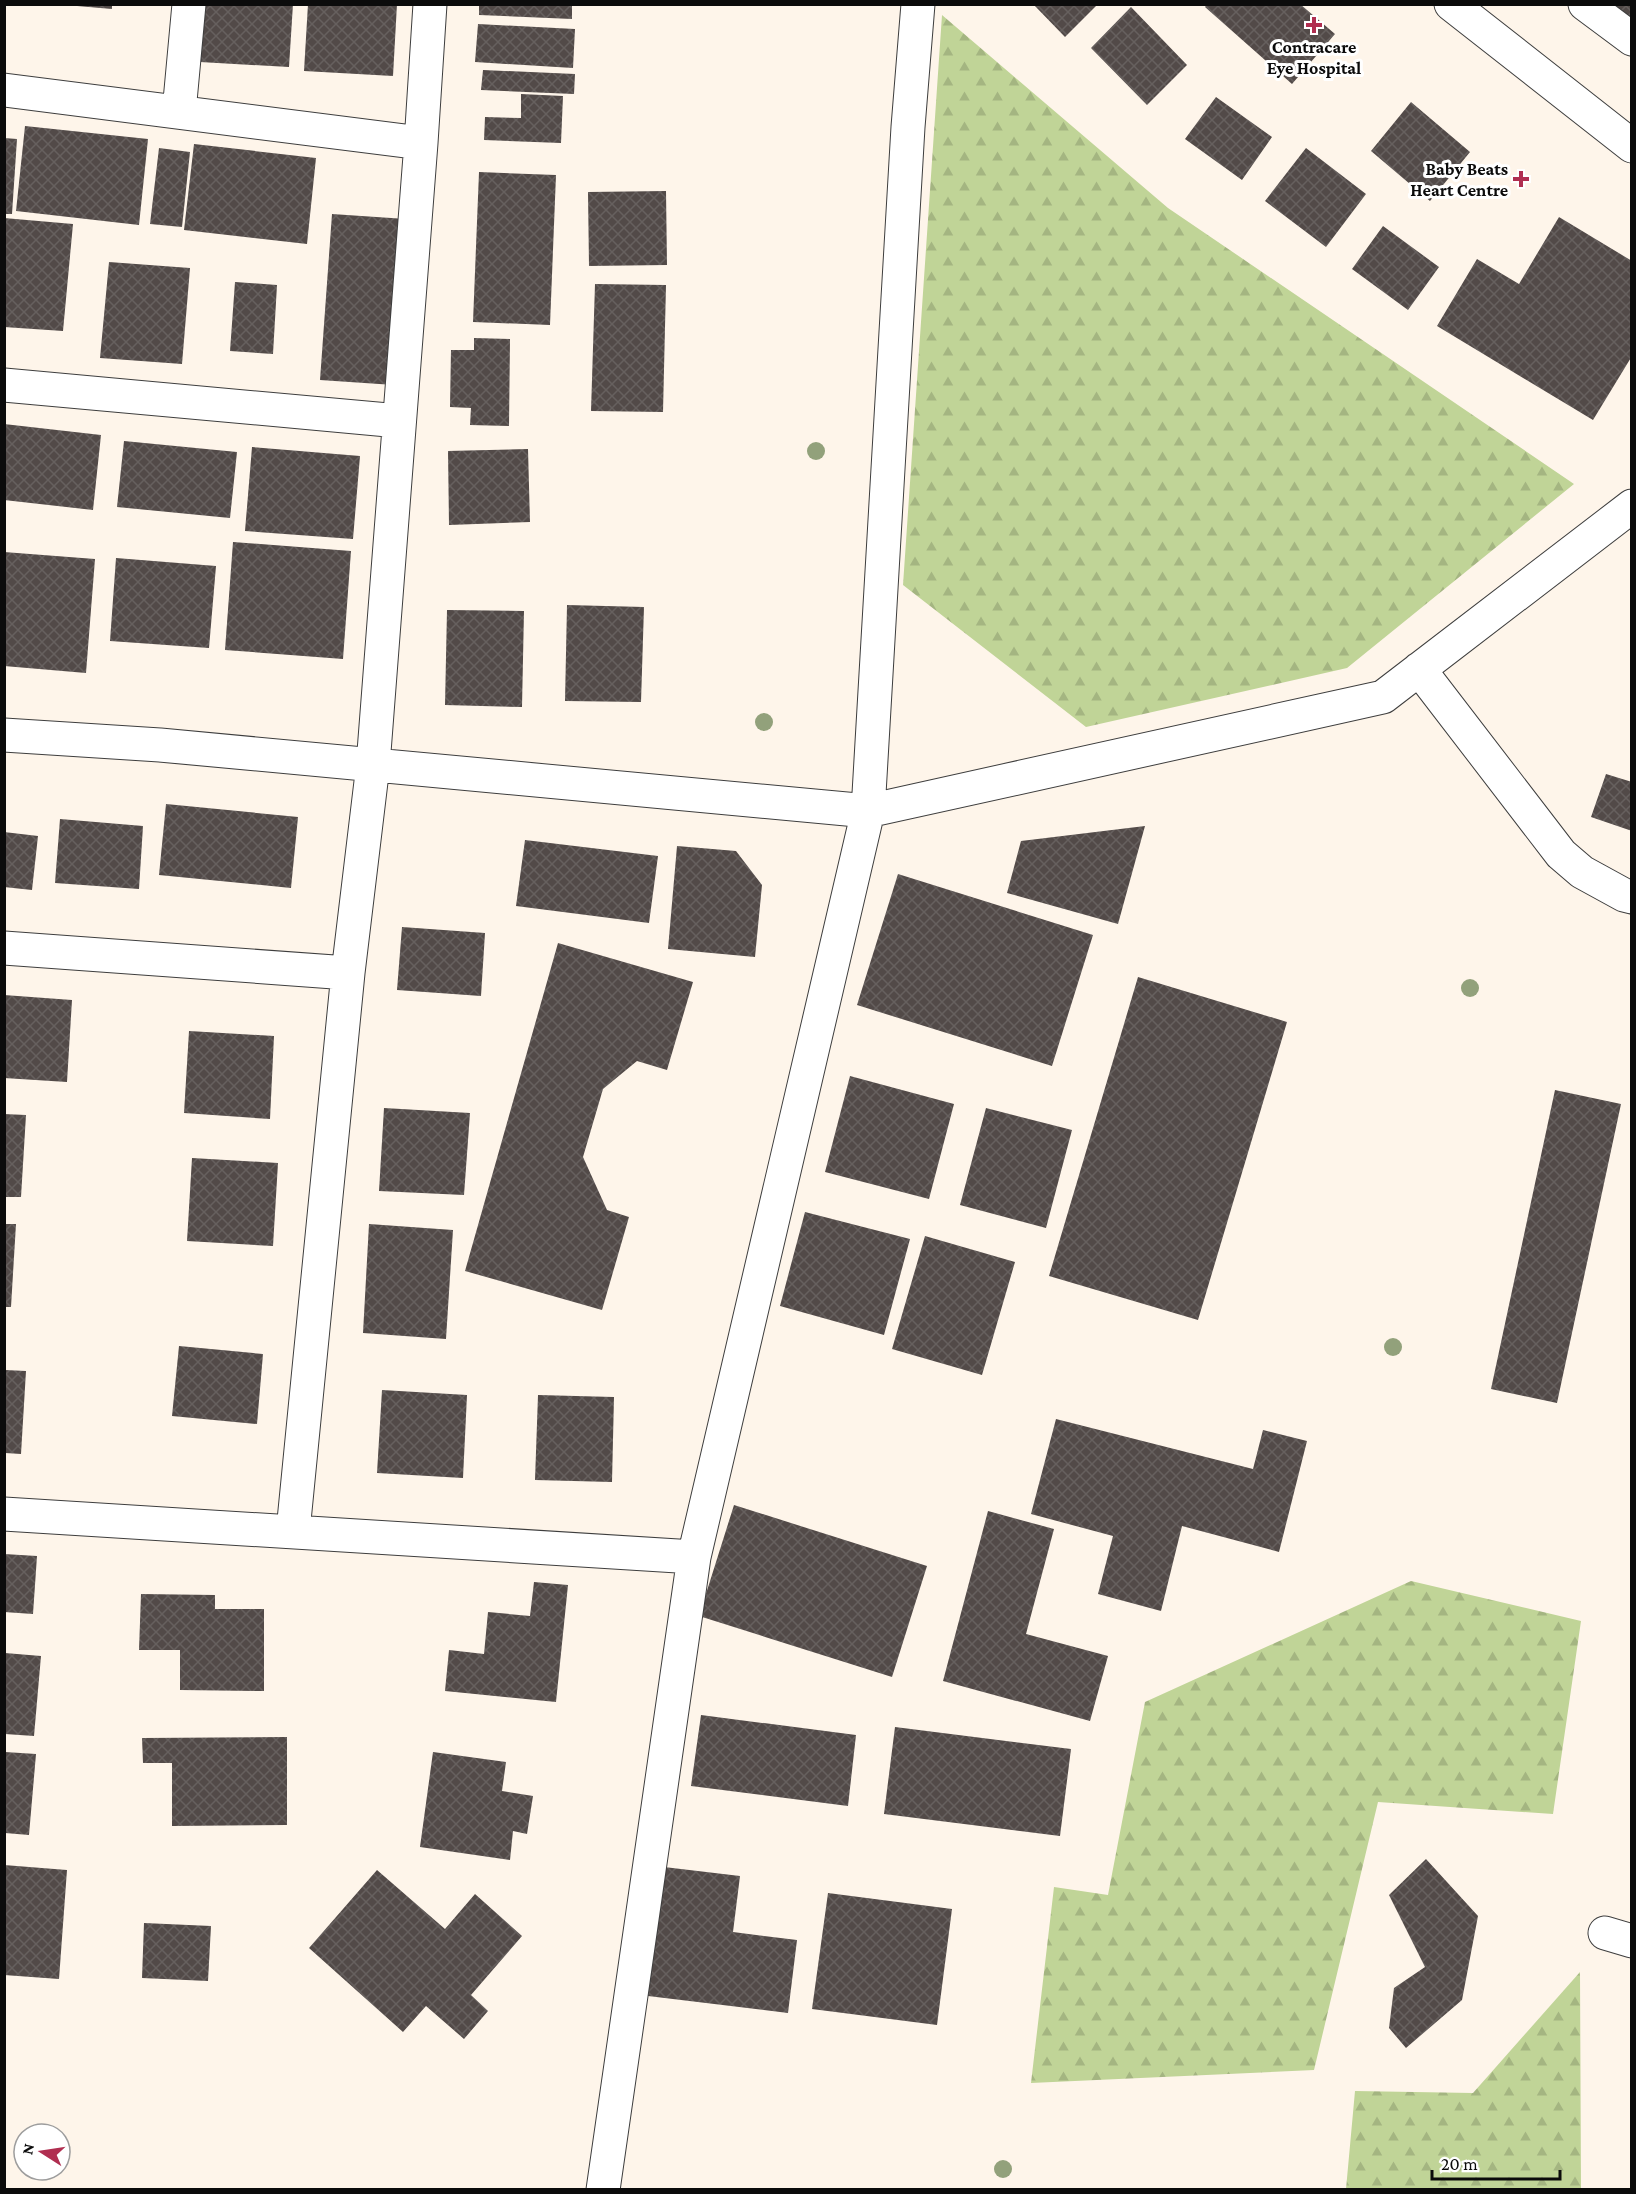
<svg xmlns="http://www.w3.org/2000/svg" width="1636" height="2194" font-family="'Crimson Pro',serif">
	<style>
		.forest { fill: url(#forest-firs) }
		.building { fill: url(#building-cross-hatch) }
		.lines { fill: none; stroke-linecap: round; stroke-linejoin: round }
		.minor-casing { stroke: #3e3e3e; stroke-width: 35 }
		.minor { stroke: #fff; stroke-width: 33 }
		.tree { fill: #92a17b }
		.poi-dot { fill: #b02e50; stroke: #fff; stroke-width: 2 }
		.labels { text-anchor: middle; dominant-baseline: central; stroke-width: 6; stroke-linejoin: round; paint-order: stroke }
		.poi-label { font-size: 18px; font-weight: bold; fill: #0b0b0b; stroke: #fff }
	</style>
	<defs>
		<pattern id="forest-firs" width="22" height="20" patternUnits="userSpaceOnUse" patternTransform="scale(1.5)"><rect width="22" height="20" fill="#c0d497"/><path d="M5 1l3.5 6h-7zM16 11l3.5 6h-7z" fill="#a4b581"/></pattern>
		<pattern id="building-cross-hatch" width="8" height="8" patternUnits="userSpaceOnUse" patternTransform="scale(1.5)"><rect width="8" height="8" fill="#524a48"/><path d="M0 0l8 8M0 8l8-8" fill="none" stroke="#66605e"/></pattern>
	</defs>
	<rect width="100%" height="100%" fill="#fef5ea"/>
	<path class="forest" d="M942,15L1168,208L1574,484L1347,668L1086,727L903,585Z
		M1411,1581L1581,1621L1553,1814L1378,1802L1314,2070L1031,2083L1054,1887L1108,1895L1145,1702Z
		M1580,1972L1581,2189H1346L1355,2091L1473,2093Z"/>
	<path class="building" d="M77,4H112V9L77,6Z
		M204,4H293L289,67L200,62Z
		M308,4H397L393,76L304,71Z
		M479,4H572V19L479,15Z
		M1033,4H1098L1065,37Z
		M1207,4H1300L1335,34L1292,84L1205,7Z
		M1607,4H1632V23Z
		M1131,7L1187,65L1147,105L1091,48Z
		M478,24L575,29L573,68L475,62Z
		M483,70L575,74L574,94L481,90Z
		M521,94L563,96L561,143L484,140L485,117L521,118Z
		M1216,97L1272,137L1242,180L1185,139Z
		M1411,102L1470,152L1430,201L1371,151Z
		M25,126L148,139L139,225L16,211Z
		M4,138L17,139L12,214H4Z
		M194,144L316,158L307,244L184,230Z
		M159,148L190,152L182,227L150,224Z
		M1306,148L1366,194L1326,247L1265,201Z
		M479,172L556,175L550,325L473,322Z
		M666,191L667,265L589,266L588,192Z
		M332,214L406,219L394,385L320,380Z
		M1559,217L1632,261V356L1593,420L1437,326L1477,259L1519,284Z
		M4,218L73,224L63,331L4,327Z
		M1383,226L1439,267L1408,310L1352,269Z
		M109,262L190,268L182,364L100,358Z
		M235,282L277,285L273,354L230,351Z
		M595,284L666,285L663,412L591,411Z
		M474,338L510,339L509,426L470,425L471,408L450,407L451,350H474Z
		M4,424L101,435L93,510L4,500Z
		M124,441L237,452L230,518L117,507Z
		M252,447L360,456L353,539L245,531Z
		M528,449L530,522L449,525L448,451Z
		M233,542L351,551L343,659L225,650Z
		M4,552L95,559L86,673L4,666Z
		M116,558L216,566L209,648L110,641Z
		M567,605L644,607L641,702L565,701Z
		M447,610L524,611L522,707L445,705Z
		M1606,774L1632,782V831L1591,817Z
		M166,804L298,817L291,888L159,875Z
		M60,819L143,826L139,889L55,883Z
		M1145,826L1118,924L1007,893L1021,841Z
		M4,832L38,836L32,890L4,887Z
		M525,840L658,856L649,923L516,906Z
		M677,846L736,851L762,885L755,957L668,949Z
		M898,874L1093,935L1052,1066L857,1005Z
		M402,927L485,933L481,996L397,990Z
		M558,943L693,982L667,1070L637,1061L603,1089L583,1157L607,1210L629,1217L602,1310L465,1271Z
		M1138,977L1287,1022L1198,1320L1049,1276Z
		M4,995L72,1000L67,1082L4,1078Z
		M189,1031L274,1036L270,1119L184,1113Z
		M850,1076L954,1104L929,1199L825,1172Z
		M1555,1090L1621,1104L1557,1403L1491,1389Z
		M384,1108L470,1113L464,1195L379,1191Z
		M986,1108L1072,1130L1046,1228L960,1205Z
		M4,1114L26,1115L21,1197H4Z
		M192,1158L278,1163L273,1246L187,1241Z
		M805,1212L910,1239L884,1335L780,1306Z
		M4,1224H16L11,1307H4Z
		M369,1224L453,1230L446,1339L363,1333Z
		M925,1236L1015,1262L982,1375L892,1349Z
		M179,1346L263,1354L257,1424L172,1416Z
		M5,1370L26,1371L21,1454L5,1453Z
		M382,1390L467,1395L463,1478L377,1473Z
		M538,1395L614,1397L612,1482L535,1480Z
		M1056,1419L1253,1469L1263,1430L1307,1441L1279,1552L1182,1526L1161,1611L1098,1594L1113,1536L1031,1514Z
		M734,1505L927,1566L892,1677L699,1616Z
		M988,1511L1054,1529L1026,1634L1108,1656L1090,1721L943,1681Z
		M4,1554L37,1556L33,1614L4,1612Z
		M534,1582L568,1585L556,1702L445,1691L449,1650L484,1654L488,1612L530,1616Z
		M141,1594L215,1595V1609H264V1691L180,1690V1650H139Z
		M5,1653L41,1656L34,1736L5,1734Z
		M701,1715L856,1735L848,1806L691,1786Z
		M895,1727L1071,1749L1060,1836L884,1814Z
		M287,1737V1825L172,1826V1763H143L142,1738Z
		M5,1752L36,1754L29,1835L5,1833Z
		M433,1752L506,1762L502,1791L533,1796L527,1834L513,1831L510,1860L420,1847Z
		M1426,1859L1478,1916L1462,2000L1406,2048L1389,2028L1394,1988L1425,1967L1389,1895Z
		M4,1865L67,1870L59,1979L4,1975Z
		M664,1867L740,1876L733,1932L797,1940L788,2013L648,1996Z
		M377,1870L445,1929L475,1894L522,1936L471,1995L488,2011L464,2039L426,2006L403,2032L309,1948Z
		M828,1893L952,1909L937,2025L812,2009Z
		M144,1923L211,1926L208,1981L142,1978Z"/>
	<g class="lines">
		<defs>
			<path id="minor" d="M1451,4L1632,146
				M1585,4L1632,39
				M4,90L421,143
				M179,112L189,4
				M4,385L399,421
				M1419,669L1561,854L1582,872L1624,895L1632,897
				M4,735L160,745L868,811L1383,697L1632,506
				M4,948L348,973
				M4,1514L694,1557
				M293,1531L348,973L373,765L421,143L430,4
				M1605,1933L1632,1941
				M603,2190L694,1557L868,811L908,127L918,4"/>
		</defs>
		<use href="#minor" class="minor-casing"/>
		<use href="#minor" class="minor"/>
	</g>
	<g class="tree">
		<circle cx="816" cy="451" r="9"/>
		<circle cx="764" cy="722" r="9"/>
		<circle cx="1470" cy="988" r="9"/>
		<circle cx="1393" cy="1347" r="9"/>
		<circle cx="1003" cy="2169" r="9"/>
	</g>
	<g class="poi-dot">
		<path d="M1311 16h6v6h6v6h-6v6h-6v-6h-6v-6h6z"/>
		<path d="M1518 170h6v6h6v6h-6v6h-6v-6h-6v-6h6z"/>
	</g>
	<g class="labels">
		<g class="poi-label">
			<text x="1314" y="47">Contracare<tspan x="1314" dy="21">Eye Hospital</tspan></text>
			<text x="1508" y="169" text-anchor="end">Baby Beats<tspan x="1508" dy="21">Heart Centre</tspan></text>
		</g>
	</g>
	<rect width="1636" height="2194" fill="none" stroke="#0b0b0b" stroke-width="12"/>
	<g transform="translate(42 2152) rotate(282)"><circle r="28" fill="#ffffff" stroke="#9d9d9d" stroke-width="1.5"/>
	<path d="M0-4.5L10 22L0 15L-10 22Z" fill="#b02e50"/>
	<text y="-9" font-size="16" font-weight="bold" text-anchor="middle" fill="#0b0b0b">N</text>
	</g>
	<path d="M1432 2170v9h128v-9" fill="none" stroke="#0b0b0b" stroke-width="3"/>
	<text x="1441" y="2170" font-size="18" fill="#0b0b0b" stroke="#ffffff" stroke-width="4.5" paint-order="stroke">20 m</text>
</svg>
